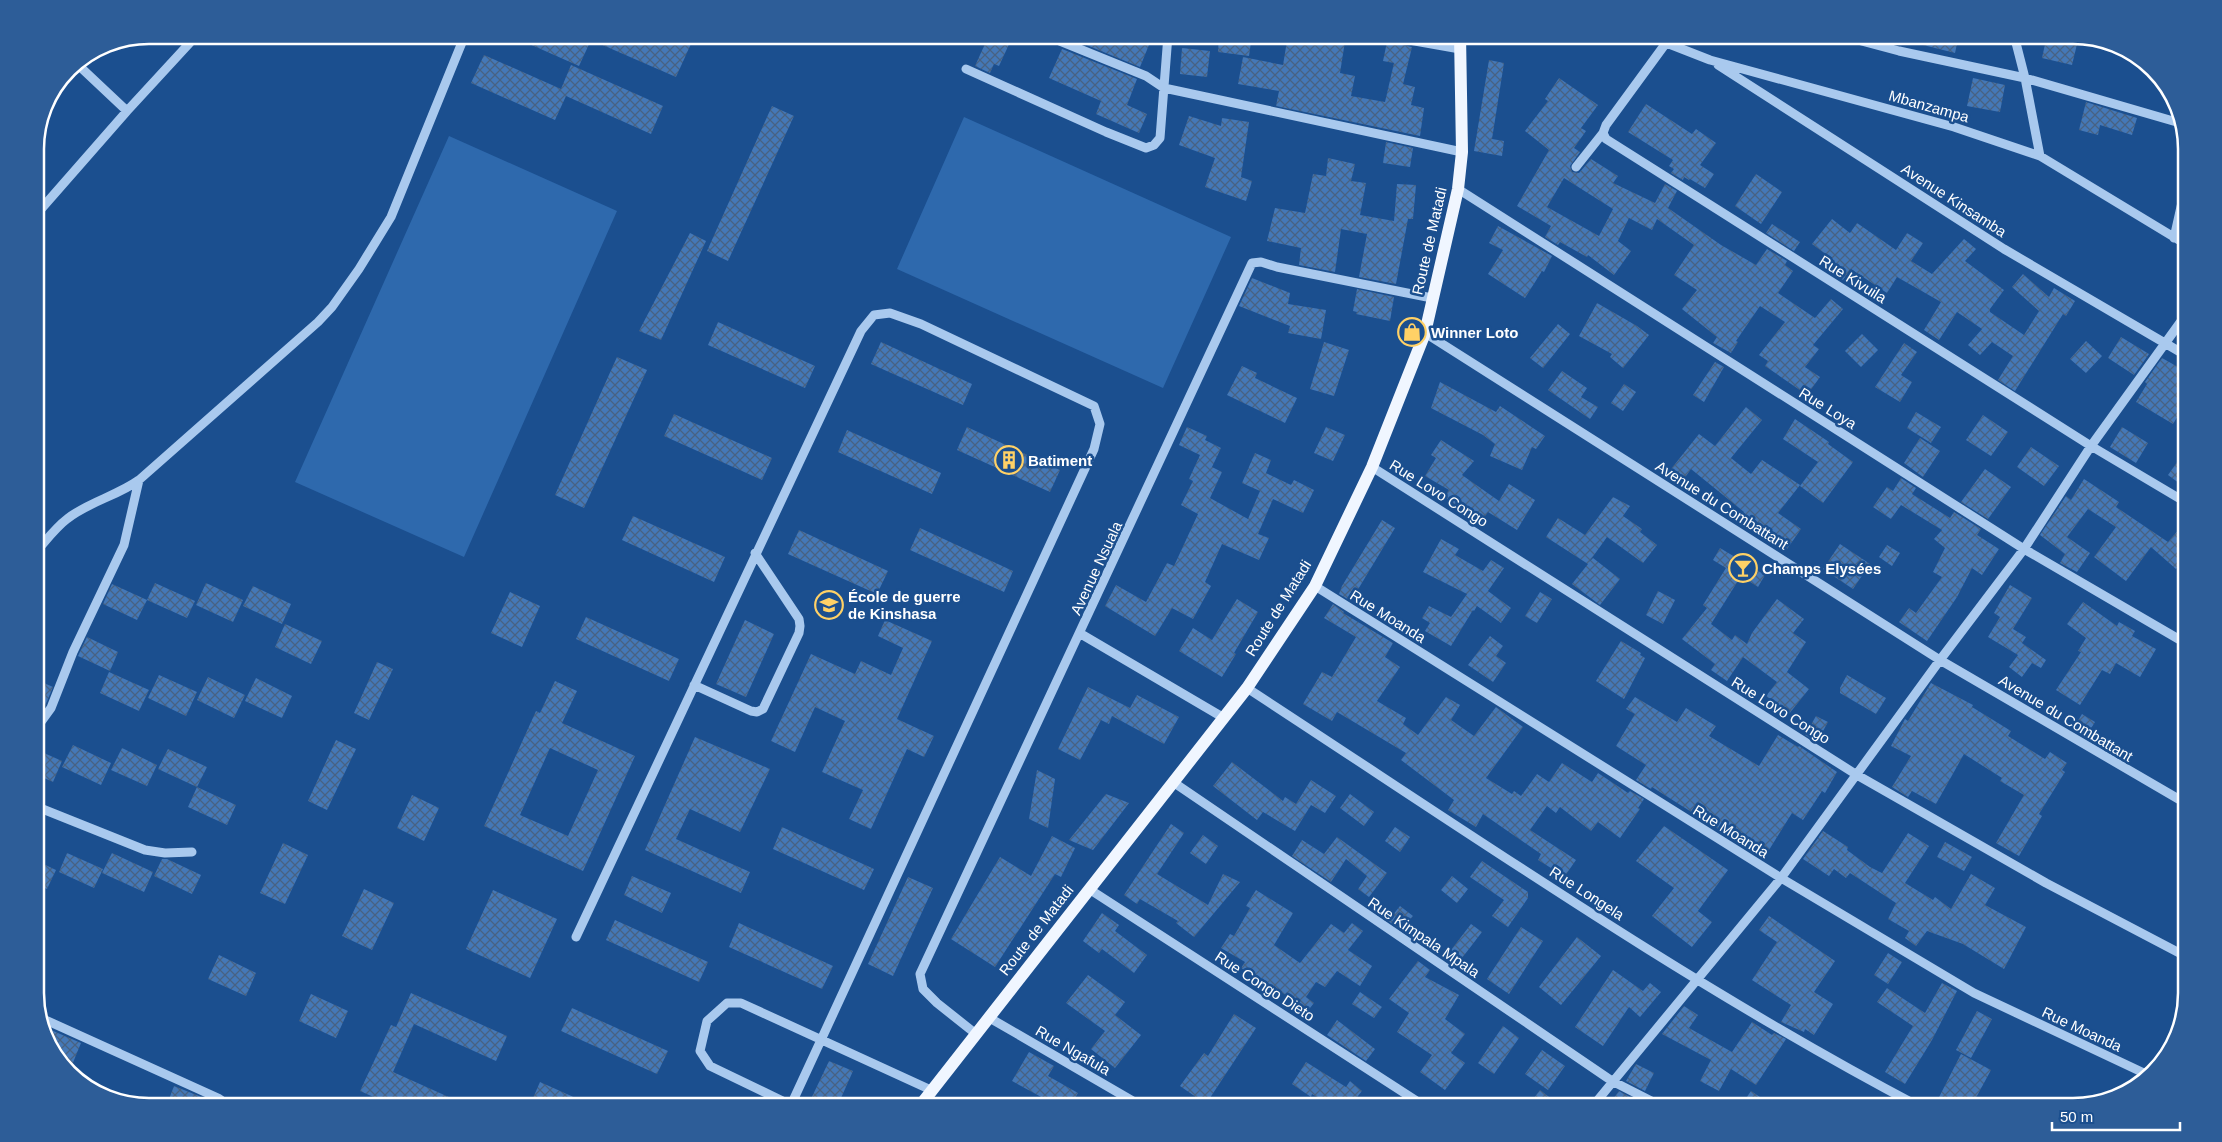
<svg xmlns="http://www.w3.org/2000/svg" width="2222" height="1142" font-family="Helvetica,sans-serif">
	<style>
		.garden { fill: #2e69ad }
		.building { fill: url(#building-cross-hatch); fill-rule: evenodd }
		.lines { fill: none; stroke-linecap: round; stroke-linejoin: round }
		.minor { stroke: #a9c9ee; stroke-width: 9 }
		.major { stroke: #f0f6ff; stroke-width: 12 }
		.labels { text-anchor: middle; dominant-baseline: central; stroke-width: 5; stroke-linejoin: round; paint-order: stroke }
		.street-label { font-size: 15px; fill: #fff; stroke: #1b4f8f }
		.poi-label { font-size: 15px; font-weight: bold; fill: #fff; stroke: #1b4f8f; text-anchor: start }
		.rim { fill: none; stroke: #fff; stroke-width: 2.5 }
	</style>
	<defs>
		<pattern id="building-cross-hatch" width="8" height="8" patternUnits="userSpaceOnUse" patternTransform="scale(1.25)"><rect width="8" height="8" fill="#4478b7"/><path d="M0 0l8 8M0 8l8-8" fill="none" stroke="#486282"/></pattern>
	</defs>
	<rect width="100%" height="100%" fill="#1b4f8f"/>
	<path class="garden" d="M964,117L1231,237L1163,388L897,269Z
		M449,136L617,211L464,557L295,482Z"/>
	<path class="building" d="M509,35H695L676,77L591,40L579,66Z
		M989,35H1000L1011,40L999,66L994,64L990,73L975,66Z
		M1068,35H1139L1151,40L1140,67L1067,37Z
		M1219,35H1252L1249,56L1218,52Z
		M1288,35H1346L1340,73L1355,76L1351,96L1385,102L1394,63L1383,61L1387,42L1412,47L1403,84L1415,87L1411,105L1424,108L1420,136L1276,106L1279,91L1238,84L1243,57L1283,65Z
		M1904,35H1959L1955,53L1903,40Z
		M2047,35L2079,36L2072,65L2042,58Z
		M1182,48L1210,51L1207,77L1180,74Z
		M1062,49L1137,79L1127,105L1147,114L1139,133L1096,114L1101,101L1049,78Z
		M484,55L561,89L571,65L663,106L651,134L566,96L555,120L471,83Z
		M1489,60L1504,63L1492,139L1504,141L1502,156L1474,151Z
		M1559,78L1598,105L1581,128L1586,131L1574,148L1580,152L1570,166L1572,172L1579,173L1591,159L1618,176L1613,183L1655,203L1665,184L1677,191L1668,208L1721,245L1756,265L1767,249L1787,261L1785,265L1793,271L1778,293L1815,318L1831,299L1843,309L1813,345L1819,349L1805,367L1820,377L1807,395L1765,366L1768,361L1759,355L1785,322L1760,306L1736,341L1738,342L1731,353L1713,343L1717,337L1682,309L1697,290L1674,275L1694,245L1657,219L1652,230L1629,218L1618,241L1631,251L1614,275L1588,255L1587,257L1560,242L1558,245L1545,237L1551,226L1517,206L1549,150L1525,131L1548,101L1545,99ZM1564,178L1613,209L1599,236L1547,207Z
		M1973,78L2005,85L2000,112L1967,106Z
		M2086,102L2137,118L2132,135L2100,125L2098,135L2079,130Z
		M1646,104L1692,134L1696,129L1716,143L1700,165L1714,174L1705,188L1690,179L1689,180L1684,177L1683,180L1671,173L1674,169L1669,166L1673,160L1628,132Z
		M772,106L794,116L728,261L707,251Z
		M1189,116L1221,126L1222,118L1249,122L1241,177L1252,181L1246,201L1205,187L1215,158L1179,145Z
		M1386,142L1413,148L1410,167L1383,163Z
		M1328,158L1355,164L1351,181L1366,183L1360,215L1394,221L1397,184L1416,185L1413,219H1408L1396,284L1359,277L1367,234L1341,229L1335,272L1299,265L1301,248L1267,241L1275,208L1305,213L1313,174L1326,176Z
		M1756,174L1782,192L1761,224L1735,206Z
		M1832,219L1850,233L1857,223L1896,250L1907,233L1923,243L1911,261L1932,274L1964,239L1976,249L1965,261L2004,290L1990,309V312L2024,335L2039,311L2012,287L2023,274L2049,297L2054,288L2075,301L2066,316L2063,314L2015,391L1998,380L2013,356L1992,342L1980,355L1968,345L1982,329L1957,312L1939,340L1924,330L1941,302L1897,277L1887,293L1851,269L1843,280L1828,270L1835,261L1812,244Z
		M1772,224L1800,242L1794,251L1766,233Z
		M1498,226L1552,256L1544,272L1542,271L1525,298L1488,274L1503,250L1489,243Z
		M690,233L706,241L661,340L639,331Z
		M1252,278L1290,293L1288,304L1326,310L1321,339L1288,333L1290,326L1239,306Z
		M1357,289L1394,297L1390,321L1356,314L1357,312L1353,311Z
		M1597,303L1637,326L1649,335L1623,368L1610,357L1612,354L1579,336Z
		M718,322L815,366L805,388L708,345Z
		M1558,324L1570,334L1543,368L1530,358Z
		M1862,334L1878,350L1861,367L1845,351Z
		M2121,337L2149,354L2134,375L2108,358Z
		M2086,341L2102,356L2086,373L2070,359Z
		M881,342L972,384L963,405L871,364Z
		M1324,342L1349,350L1334,396L1310,389Z
		M1904,343L1917,352L1901,375L1912,382L1900,402L1875,387Z
		M617,357L647,370L584,508L555,495Z
		M2162,358L2187,372V401L2173,424L2136,402L2147,384L2145,382Z
		M1715,362L1724,367L1704,402L1693,395Z
		M1242,366L1257,373L1255,378L1297,398L1285,423L1227,395Z
		M1562,371L1587,388L1581,397L1598,407L1590,419L1548,390Z
		M1440,382L1496,412L1500,406L1545,436L1536,449L1532,447L1522,470L1490,456L1495,444L1483,435L1431,408Z
		M1624,384L1636,392L1623,411L1611,403Z
		M1746,407L1762,420L1731,458L1751,474L1762,460L1800,485L1778,513L1801,529L1785,552L1740,518L1744,512L1691,469L1684,479L1671,469L1699,434L1715,446Z
		M1916,412L1941,427L1931,443L1907,428Z
		M674,414L772,458L762,480L664,436Z
		M1983,415L2008,432L1991,456L1966,440Z
		M1795,419L1829,442L1828,444L1853,462L1823,503L1800,486L1818,462L1783,439Z
		M967,427L1060,470L1050,492L957,450Z
		M1187,427L1207,436L1205,440L1221,448L1212,467L1222,472L1210,498L1248,519L1260,491L1242,483L1255,453L1271,460L1266,473L1291,485L1294,480L1314,490L1303,513L1273,499L1258,534L1269,538L1259,560L1222,544L1205,582L1211,586L1193,619L1172,608L1155,636L1105,606L1116,585L1146,602L1167,563L1174,566L1198,514L1181,505L1193,481L1189,479L1200,455L1179,445Z
		M1326,427L1345,435L1333,461L1314,453Z
		M2122,427L2148,443L2136,463L2110,447Z
		M847,430L941,473L932,494L838,452Z
		M1920,438L1940,451L1923,477L1904,463Z
		M1441,440L1474,461L1462,475L1499,501L1509,484L1535,500L1517,530L1488,512L1481,522L1444,497L1449,490L1425,476L1436,458L1431,455Z
		M2031,447L2059,466L2044,486L2017,467Z
		M2187,448V489L2168,475Z
		M1985,469L2011,487L1988,519L1961,502Z
		M1901,478L1916,488L1912,494L1950,518L1954,512L1981,529L1977,535L1999,549L1982,575L1972,568L1957,597L1927,641L1899,622L1909,608L1916,613L1942,577L1933,572L1945,548L1934,539L1942,530L1901,505L1891,519L1873,507L1887,487L1893,491Z
		M2084,479L2119,502L2116,507L2168,542L2187,520V569L2180,564L2176,569L2151,547L2126,581L2094,557L2116,527L2088,509L2067,537L2090,553L2077,572L2060,563L2065,554L2040,535L2066,496L2071,500Z
		M1613,497L1630,506L1623,516L1642,529L1640,532L1657,545L1643,563L1607,537L1589,562L1593,558L1620,579L1600,605L1572,584L1588,564L1546,537L1558,518L1585,535Z
		M633,516L725,557L714,582L622,540Z
		M1382,520L1395,528L1351,601L1339,594L1342,586Z
		M920,528L1013,571L1004,592L910,550Z
		M799,530L888,571L877,594L788,554Z
		M1441,539L1459,549L1455,555L1483,571L1491,560L1504,568L1488,591L1511,608L1501,623L1477,606L1474,611L1473,610L1451,646L1425,631L1430,623L1422,618L1429,606L1451,617L1467,594L1423,572Z
		M1840,544L1870,564L1853,589L1823,569Z
		M1887,545L1900,553L1892,566L1879,557Z
		M1720,548L1765,575L1758,587L1741,576L1711,624L1732,640L1735,635L1747,644L1752,633L1777,599L1804,619L1793,633L1806,642L1787,672L1809,689L1789,714L1766,696L1777,682L1743,657L1727,681L1711,670L1715,664L1682,639L1707,608L1703,605L1726,568L1713,560Z
		M155,583L195,601L187,618L147,600Z
		M206,583L243,600L233,622L196,605Z
		M112,584L147,600L137,620L103,604Z
		M2010,585L2032,598L2013,629L2026,637L2022,643L2046,660L2041,668L2032,663L2022,677L2009,667L2018,655L1988,637L2000,617L1994,613Z
		M253,586L291,604L282,624L243,606Z
		M1658,591L1675,600L1663,624L1646,615Z
		M510,592L540,606L522,647L491,633Z
		M1540,592L1552,599L1537,623L1525,616Z
		M1237,599L1258,612L1234,653L1236,654L1222,677L1179,651L1193,628L1212,640Z
		M2083,602L2117,626L2119,622L2135,631L2132,636L2156,649L2140,677L2116,663L2110,674L2102,670L2080,705L2056,690L2081,652L2078,651L2086,638L2067,624Z
		M1333,604L1344,612L1343,613L1393,643L1385,657L1400,667L1377,701L1406,718L1403,724L1418,735L1446,697L1460,705L1451,720L1474,736L1496,707L1523,727L1486,778L1512,794L1514,791L1521,796L1537,774L1549,782L1562,763L1592,782L1598,773L1628,793L1630,791L1644,799L1638,808L1640,809L1620,838L1598,822L1591,831L1560,807L1556,813L1547,806L1530,830L1576,860L1560,883L1547,875L1551,868L1538,860L1541,854L1483,814L1476,827L1448,810L1454,800L1401,760L1406,753L1337,712L1332,721L1303,704L1322,672L1332,677L1356,637L1324,618Z
		M586,617L679,659L669,681L576,639Z
		M745,620L774,634L746,697L716,684Z
		M885,620L932,641L897,719L934,736L924,757L907,749L871,829L849,819L863,790L822,772L845,721L815,707L795,752L771,741L811,654L855,674L861,661L891,675L903,648L878,636Z
		M285,624L322,641L311,664L275,647Z
		M1490,636L1503,646L1496,656L1506,663L1493,682L1468,665Z
		M87,637L118,652L110,671L78,656Z
		M1621,641L1641,653L1640,655L1645,658L1624,699L1596,681Z
		M377,662L393,669L369,720L354,713Z
		M109,672L149,690L139,711L100,693Z
		M159,675L197,692L186,716L148,698Z
		M1847,675L1886,698L1876,714L1840,693V688Z
		M208,677L245,695L234,718L197,700Z
		M256,678L292,696L282,718L245,701Z
		M35,679L53,687L45,706L35,719Z
		M555,681L577,691L562,723L635,756L583,871L484,826L536,711L540,713ZM550,748L598,770L568,836L520,815Z
		M1931,683L1973,705L1972,707L2011,731L2008,736L2045,759L2050,752L2067,763L2062,770L2065,772L2039,814L2042,816L2019,856L1996,843L2024,795L2000,781L2002,778L1964,754L1936,804L1912,791L1908,797L1892,787L1911,756L1891,746L1905,719L1908,721Z
		M1088,687L1130,708L1137,695L1179,717L1164,744L1112,716L1109,724L1101,720L1080,760L1058,749Z
		M1635,697L1677,722L1686,708L1716,726L1709,736L1759,766L1778,735L1798,747L1799,746L1837,772L1825,793L1822,791L1803,820L1792,813L1764,858L1652,787L1651,789L1636,780L1646,765L1616,746L1635,714L1626,709Z
		M2082,714L2095,722L2087,735L2074,727Z
		M1816,716L1828,722L1817,742L1805,735Z
		M695,737L770,769L740,832L690,809L676,839L750,872L741,893L645,850Z
		M336,740L356,749L327,810L308,801Z
		M73,745L111,763L101,785L62,767Z
		M122,748L157,765L147,786L111,770Z
		M35,749L62,761L53,782L35,774Z
		M168,749L207,767L197,787L158,769Z
		M1232,762L1283,801L1285,797L1296,804L1311,780L1336,796L1325,813L1311,805L1295,831L1263,812L1257,820L1213,786Z
		M1037,770L1055,779L1048,828L1029,819Z
		M197,787L236,805L227,825L188,807Z
		M1106,794L1129,803L1093,850L1069,840Z
		M1350,794L1374,812L1364,826L1340,808Z
		M412,795L439,808L424,841L397,828Z
		M1171,824L1184,833L1157,874L1208,905L1223,874L1240,882L1194,937L1176,923L1178,921L1140,899L1137,904L1124,895Z
		M1664,826L1728,870L1698,911L1712,922L1692,947L1652,916L1674,888L1636,861Z
		M782,827L874,869L864,890L773,849Z
		M1395,827L1410,837L1400,852L1385,841Z
		M1823,831L1848,847L1847,850L1870,867L1882,873L1908,833L1929,846L1905,883L1933,900L1935,897L1951,909L1971,874L1995,888L1985,905L2026,927L2004,969L1963,944L1927,931L1916,946L1905,938L1909,931L1888,919L1896,903L1850,873L1846,878L1834,869L1829,876L1803,859Z
		M1203,835L1218,846L1206,864L1190,853Z
		M1052,836L1075,848L1061,877L1055,874L995,967L951,939L1000,857L1031,876Z
		M1337,837L1387,873L1369,897L1358,889L1367,876L1346,859L1331,882L1292,856L1302,840L1324,854Z
		M1945,842L1972,857L1964,871L1937,857Z
		M283,843L308,855L285,904L260,893Z
		M67,853L103,869L94,888L59,872Z
		M112,853L153,872L144,892L102,873Z
		M162,859H167L201,875L192,894L154,876Z
		M35,860L56,870L47,889L35,884Z
		M1482,861L1528,892V898L1508,927L1492,916L1504,900L1470,877Z
		M632,876L671,893L662,913L624,895Z
		M1452,876L1468,889L1457,903L1441,890Z
		M908,877L933,888L893,976L868,964Z
		M364,889L394,903L372,950L342,936Z
		M493,890L557,919L530,978L466,949Z
		M1256,890L1293,913L1274,945L1300,963L1331,924L1344,933L1352,923L1363,931L1348,950L1372,966L1360,986L1337,971L1325,987L1316,982L1306,997L1314,1003L1302,1018L1287,1008L1293,1000L1253,973L1252,975L1241,968L1245,962L1221,948L1230,934L1234,936L1250,908L1246,906Z
		M1400,906L1413,916L1402,930L1388,921Z
		M1102,913L1119,925L1115,931L1147,955L1134,973L1102,949L1099,953L1083,941Z
		M1769,916L1835,961L1814,992L1833,1004L1814,1035L1805,1029L1804,1032L1781,1022L1791,1005L1752,980L1777,942L1759,930Z
		M615,920L708,962L699,982L606,940Z
		M739,923L833,966L822,989L729,947Z
		M1471,924L1482,932L1462,958L1451,950Z
		M1521,927L1543,941L1509,994L1487,979Z
		M1577,937L1601,956L1561,1005L1539,987Z
		M1888,953L1902,962L1888,984L1874,975Z
		M219,955L256,973L246,996L208,979Z
		M1418,961L1430,970L1425,977L1459,995L1445,1019L1465,1034L1451,1053L1465,1063L1445,1090L1420,1072L1432,1055L1397,1032L1409,1013L1389,999Z
		M1613,970L1643,991L1650,983L1661,992L1640,1017L1629,1007L1603,1046L1575,1027Z
		M1088,975L1125,1002L1115,1015L1141,1035L1115,1068L1091,1049L1105,1031L1066,1003Z
		M1942,983L1957,991L1932,1040L1905,1084L1885,1072L1913,1026L1877,1002L1887,988L1925,1013Z
		M1360,992L1382,1007L1374,1018L1352,1004Z
		M411,993L507,1036L496,1061L414,1024L393,1072L471,1107H396L360,1091L391,1025L396,1027Z
		M311,994L348,1011L336,1038L299,1021Z
		M1684,1006L1698,1015L1689,1028L1732,1052L1752,1022L1772,1035L1774,1033L1786,1039L1756,1085L1731,1069L1719,1091L1700,1081L1711,1060L1662,1034Z
		M572,1008L668,1051L657,1074L561,1031Z
		M1977,1011L1992,1019L1971,1058L1956,1050Z
		M1234,1014L1256,1028L1206,1104L1180,1086L1204,1053L1208,1056Z
		M1337,1020L1375,1049L1366,1061L1327,1035Z
		M1503,1026L1519,1038L1494,1074L1478,1063Z
		M44,1027L81,1043L70,1070L54,1056Z
		M1542,1050L1565,1066L1548,1090L1525,1074Z
		M1029,1052L1054,1066L1048,1076L1078,1093L1070,1107H1038L1043,1098L1012,1081Z
		M1961,1054L1991,1070L1971,1107H1934Z
		M829,1061L853,1071L837,1107H824L810,1101Z
		M1306,1062L1346,1087L1350,1081L1362,1091L1349,1107H1333L1312,1094L1311,1097L1292,1084Z
		M1636,1064L1654,1073L1645,1091L1626,1081Z
		M540,1082L596,1107H529Z
		M174,1086L199,1096L220,1107H166Z
		M1540,1090L1562,1107H1527Z
		M1619,1091L1639,1102L1636,1107H1607Z
		M1751,1091L1775,1107H1740Z"/>
	<g class="lines">
		<path class="minor" d="M1045,35L1146,76L1164,88L1462,152
			M1381,35L1460,49
			M1646,35L1710,60L1954,127L2040,156L2187,245
			M1839,35L1899,51L2025,78L2180,123
			M2014,35L2025,78L2040,156
			M1666,43L1606,125L1603,133L1606,139L2091,446L2187,503
			M76,63L127,111
			M1718,65L2004,249L2187,356
			M966,69L1106,132L1146,148L1154,145L1160,138L1168,35
			M1576,167L1603,133
			M1458,189L2024,549L2187,644
			M35,216L127,111L197,35
			M2174,238L2187,180
			M1425,333L1940,660L2187,804
			M1372,467L1857,775L2046,883L2187,957
			M35,553C45,542 55,528 67,519C88,502 117,496 139,480L318,322L332,307L359,269L391,217L465,35
			M1315,586L1781,878L1974,993L2146,1074
			M1081,634L1224,718
			M694,685L751,711L757,712L763,709L799,633L800,626L799,619L755,553
			M1247,688C1468,832 1686,984 1920,1107
			M35,730L51,708L73,652L124,545L139,480
			M1173,782L1612,1081L1663,1107
			M35,806L145,850L165,853L192,852
			M1089,889L1426,1107
			M576,937L861,331L874,315L890,313L921,324L1094,406L1100,424L1094,449L791,1105
			M988,1017L1143,1107
			M41,1018L218,1098L231,1107
			M976,1034L937,1003L923,989L920,974L1252,263L1261,262L1277,267L1432,298
			M795,1107L710,1066L700,1051L707,1021L727,1003H741L931,1090
			M1592,1107L1781,878L1940,660L2024,549L2091,446L2187,313"/>
		<path class="major" d="M919,1107L1247,688L1315,586L1372,467L1425,333L1458,189L1462,152L1460,35"/>
	</g>
	<defs>
		<symbol id="shop-ring" viewBox="-11 -11 22 22"><circle r="9.5" fill="#1b4f8f" stroke="#ffd166" stroke-width="1.5"/><path d="M-5-2.5h2.3a2.7 3.5 0 0 1 5.4 0H5L5.5 6h-11ZM-1.5-2.5h3a1.5 2.3 0 0 0-3 0Z" fill="#ffd166"/></symbol>
		<symbol id="building-ring" viewBox="-11 -11 22 22"><circle r="9.5" fill="#1b4f8f" stroke="#ffd166" stroke-width="1.5"/><path d="M-4-6H4V6H1V3H-1V6H-4ZM-2.5-4.3h1.7v1.8h-1.7ZM.8-4.3h1.7v1.8H.8ZM-2.5-1h1.7V.8h-1.7ZM.8-1h1.7V.8H.8Z" fill="#ffd166"/></symbol>
		<symbol id="bar-ring" viewBox="-11 -11 22 22"><circle r="9.5" fill="#1b4f8f" stroke="#ffd166" stroke-width="1.5"/><path d="M-6-5H6L.8 .8V4.5H3.5V6h-7V4.5H-.8V.8Z" fill="#ffd166"/></symbol>
		<symbol id="university-ring" viewBox="-11 -11 22 22"><circle r="9.5" fill="#1b4f8f" stroke="#ffd166" stroke-width="1.5"/><path d="M0-5L7-2L0 1L-7-2ZM-4 1L0 2.5L4 1V4Q0 6-4 4Z" fill="#ffd166"/></symbol>
	</defs>
	<g fill-rule="evenodd">
		<use href="#shop-ring" x="1396" y="316" width="32" height="32"/>
		<use href="#building-ring" x="993" y="444" width="32" height="32"/>
		<use href="#bar-ring" x="1727" y="552" width="32" height="32"/>
		<use href="#university-ring" x="813" y="589" width="32" height="32"/>
	</g>
	<g class="labels">
		<g class="street-label">
			<text transform="translate(1929 106) rotate(16)">Mbanzampa</text>
			<text transform="translate(1954 200) rotate(33)">Avenue Kinsamba</text>
			<text transform="translate(1429 241) rotate(-77)">Route de Matadi</text>
			<text transform="translate(1853 279) rotate(32)">Rue Kivuila</text>
			<text transform="translate(1828 408) rotate(32)">Rue Loya</text>
			<text transform="translate(1439 493) rotate(32)">Rue Lovo Congo</text>
			<text transform="translate(1722 505) rotate(32)">Avenue du Combattant</text>
			<text transform="translate(1096 568) rotate(-65)">Avenue Nsuala</text>
			<text transform="translate(1278 608) rotate(-58)">Route de Matadi</text>
			<text transform="translate(1388 616) rotate(32)">Rue Moanda</text>
			<text transform="translate(1781 710) rotate(32)">Rue Lovo Congo</text>
			<text transform="translate(2066 718) rotate(31)">Avenue du Combattant</text>
			<text transform="translate(1731 831) rotate(32)">Rue Moanda</text>
			<text transform="translate(1587 893) rotate(33)">Rue Longela</text>
			<text transform="translate(1036 930) rotate(-52)">Route de Matadi</text>
			<text transform="translate(1424 937) rotate(34)">Rue Kimpala Mpala</text>
			<text transform="translate(1265 986) rotate(33)">Rue Congo Dieto</text>
			<text transform="translate(2082 1029) rotate(25)">Rue Moanda</text>
			<text transform="translate(1073 1050) rotate(30)">Rue Ngafula</text>
		</g>
		<g class="poi-label">
			<text x="1431" y="332">Winner Loto</text>
			<text x="1028" y="460">Batiment</text>
			<text x="1762" y="568">Champs Elysées</text>
			<text x="848" y="596">École de guerre<tspan x="848" dy="17">de Kinshasa</tspan></text>
		</g>
	</g>
	<path d="M0 0H2222V1142H0ZM149 44H2073A105 105 0 0 1 2178 149V993A105 105 0 0 1 2073 1098H149A105 105 0 0 1 44 993V149A105 105 0 0 1 149 44Z" fill="#2d5d98" fill-rule="evenodd"/>
	<path class="rim" d="M149 44H2073A105 105 0 0 1 2178 149V993A105 105 0 0 1 2073 1098H149A105 105 0 0 1 44 993V149A105 105 0 0 1 149 44Z"/>
	<path d="M2052 1122v8h128v-8" fill="none" stroke="#ffffff" stroke-width="2.5"/>
	<text x="2060" y="1122" font-size="15" fill="#ffffff" stroke="#1b4f8f" stroke-width="4" paint-order="stroke">50 m</text>
</svg>
